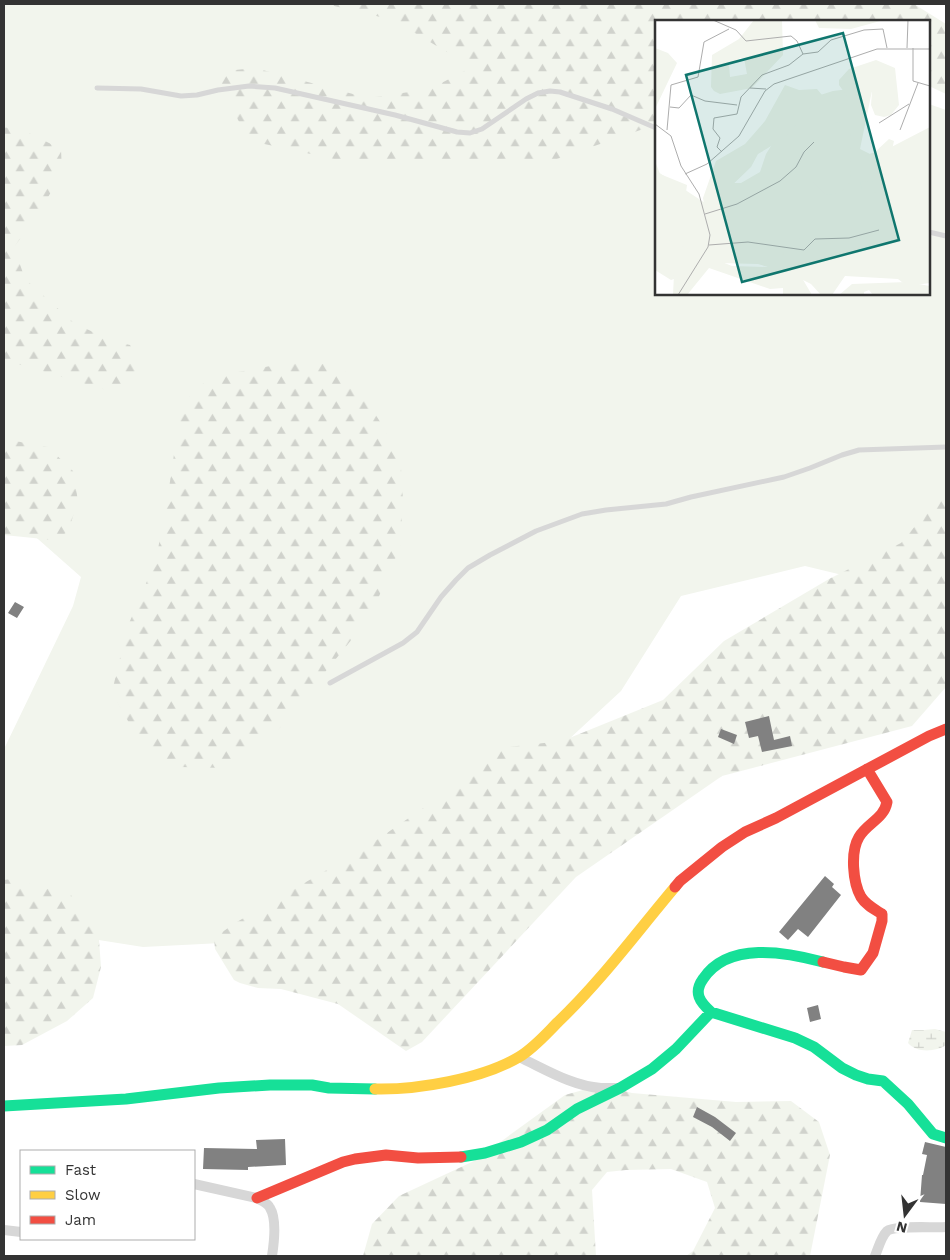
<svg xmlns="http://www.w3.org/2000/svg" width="950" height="1260" font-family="'Work Sans',sans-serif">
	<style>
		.grass { fill: #f2f5ed }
		.forest { fill: url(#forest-firs) }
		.wetland { fill: url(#wetland-marsh) }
		.building { fill: #818181 }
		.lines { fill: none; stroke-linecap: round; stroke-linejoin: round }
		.lane { stroke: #d7d7d7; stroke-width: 5 }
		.street { stroke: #d7d7d7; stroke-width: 10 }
		.fast { stroke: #16e098; stroke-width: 11 }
		.slow { stroke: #ffcf43; stroke-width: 11 }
		.jam { stroke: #f24e42; stroke-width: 11 }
		.inset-road { fill: none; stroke: #adadad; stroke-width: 1 }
		.view { fill: #0f766e; fill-opacity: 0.15; stroke: #0f766e; stroke-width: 2.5 }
		.inset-edge { fill: none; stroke: #333; stroke-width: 2.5 }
	</style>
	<defs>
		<pattern id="forest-firs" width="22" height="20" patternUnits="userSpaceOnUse" patternTransform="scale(1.25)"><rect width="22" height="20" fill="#f2f5ed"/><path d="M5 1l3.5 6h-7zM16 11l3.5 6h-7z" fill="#d0d2cc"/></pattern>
		<pattern id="wetland-marsh" width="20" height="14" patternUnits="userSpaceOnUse" patternTransform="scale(1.25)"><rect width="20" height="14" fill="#f2f5ed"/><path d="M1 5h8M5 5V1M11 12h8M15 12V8" fill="none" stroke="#d0d2cc"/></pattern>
	</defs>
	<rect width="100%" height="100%" fill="#fff"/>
	<path class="grass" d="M4,4H706L656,21V294H929V104L946,110V600L805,566L681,596L621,691L526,779L262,941L143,947L4,925V749L73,606L81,577L13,517L4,518Z"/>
	<path class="forest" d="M326,4H914L946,24V94L929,86V21H656V121L652,126L551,161L334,159L250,141L220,88L225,71L255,68L368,98L430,89L472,67L393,20Z
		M4,127L31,134L61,149L62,173L36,218L14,247L25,279L74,323L112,341L130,345L139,361L128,389L113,392L4,360Z
		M309,359L349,373L384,428L401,468L403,501L400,548L370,617L278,730L227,768L180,767L156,760L144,750L112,692L127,628L156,560L168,495L179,420L188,398L210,377Z
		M4,439L48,447L73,471L78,501L68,532L53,540L4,535Z
		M946,489V687L912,726L722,776L576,877L422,1042L406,1051L338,1004L281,989L258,988L240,983L234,980L215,949L214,938L235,923L365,848L473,774L500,748L562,741L663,700L724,641L829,579L901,543Z
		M11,879L71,895L99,940L101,967L93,998L67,1021L22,1045L4,1046V880Z
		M601,1085L632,1093L736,1102L791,1101L819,1122L830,1155L810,1256H686L693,1251L715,1208L707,1182L671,1169L626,1170L607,1172L592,1190L596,1256H363L372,1224L399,1196L474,1161L565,1095Z"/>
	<path class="wetland" d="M935,1029L946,1032V1045C936,1052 916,1053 908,1043L912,1030H924Z"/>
	<path class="building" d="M15,602L24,607L17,618L8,613Z
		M769,716L774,740L790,736L792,746L762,752L758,736L749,738L745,722Z
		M721,729L737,735L734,744L718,737Z
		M825,876L834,884L832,887L841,895L808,937L798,929L788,940L779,932Z
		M818,1005L821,1019L810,1022L807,1008Z
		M697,1107L715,1117L736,1133L730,1141L712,1127L693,1117Z
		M285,1139L286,1165L248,1167V1170L203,1169L204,1148L257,1149L256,1140Z
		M925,1142L946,1147V1204L920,1202L922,1175H923L927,1155L922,1154Z"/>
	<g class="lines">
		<path class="lane" d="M97,88L141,89L181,96L197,95L218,90L249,86L275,88L395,115L457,132L470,133L482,129L526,99L538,93L550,91L560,92L612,109L656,128
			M929,232L946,236
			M330,683L403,643L417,632L441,597L456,580L468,568L490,555L536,531L582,514L606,510L666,504L691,497L784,477L810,468L842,455L859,450L946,447"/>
		<path class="street" d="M519,1057C545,1069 572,1086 601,1088C606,1088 611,1088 617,1088
			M194,1184L257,1198C262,1201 268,1203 270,1208C277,1219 274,1243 272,1256
			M4,1230L21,1232
			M875,1256C878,1249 881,1237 887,1231C894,1225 935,1228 946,1227"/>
		<path class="fast" d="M823,962C786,952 728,941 703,979C693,993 700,1002 711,1012L795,1038L814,1047L842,1068L856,1075L868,1079L883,1081L908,1104L933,1134L946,1138
			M4,1106L126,1099L219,1088L270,1085H312L329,1088L375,1089
			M461,1157L485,1153L521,1142L547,1130L577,1109L620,1088L652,1069L676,1049L711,1012"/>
		<path class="slow" d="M375,1089C417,1090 482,1079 519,1057C534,1048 546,1034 558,1022C601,981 637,932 675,887"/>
		<path class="jam" d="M675,887L680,881L722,847L745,832L776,818L929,736L946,729
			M823,962L844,967L861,970L873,953L882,921V914C874,909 866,905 861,897C853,883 850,852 859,837C867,823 884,819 887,802L867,769
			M257,1198L343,1162L355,1159L386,1155L418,1158L461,1157"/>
	</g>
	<g transform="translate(655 20)">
		<rect width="275" height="275" fill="#fff"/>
		<path d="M218,66L205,129L219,136L275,107V263L252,266L243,259L190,256L177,275H166L156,264L134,253L103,244L63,243L16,260L0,250V150L50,183L54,163H86L105,152L111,134L123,115L159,77L178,71Z" fill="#f2f5ed"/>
		<path d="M99,0H127L128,35L97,68L65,74L59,71L56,67L57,35L84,19ZM85,38H89L92,54L75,57L74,45ZM160,0H229L196,9L164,8ZM0,28L13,33L22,43L0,89ZM221,40L240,48L244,85L236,95L229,97L220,95L216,85L217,72L192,76L184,65V60L194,49ZM130,65L144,70L162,69L167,75L128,119L103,134L96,147L71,171L59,196L52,201L48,178L61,141L90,124L110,101ZM180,102L187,103L195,111L196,159L192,168L177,175L170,174L157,161L154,148L155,135L166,112L172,104ZM234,119L239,121L234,144L216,149L211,146L209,136L220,132ZM0,141L5,154L32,165L31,172L13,176L0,167ZM255,153L268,167V180L248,197L227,199L230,180L217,170L207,169L205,162L240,160ZM196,208L203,219L179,221L163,230L178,234H211L224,227L242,226L275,228V235L187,253L158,247L152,249L147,258L157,275H128V268L115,269L54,248L32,275H18L19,254L0,237V215L77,246L112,247L125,241L131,228L146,218ZM252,262L275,266V275H218L214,270L209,272V275H184L197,264Z" fill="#f2f5ed" fill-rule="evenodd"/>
		<path class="inset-road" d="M58,0L81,10L91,21L136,16L142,21L148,34M252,28L253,0M258,28V61L275,66M95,68L111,69M15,87L24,88L36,75L50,81L82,85M224,103L254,84M0,104L16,116L26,146L44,174L55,215L53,227L23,275M12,110L16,65L43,57L49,22L74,9M245,110L263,63M67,132L62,127L65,118L58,109L59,98L82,94L86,77L107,55L134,45L148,34L163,32L176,20L209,10L228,9L232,28M30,154L52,144L84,116L110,71L119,64L222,29H275M50,194L82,184L125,161L141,147L149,132L159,122M54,225L93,222L149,230L160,219L194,218L224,210"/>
		<path class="view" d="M188,13L244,220L87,262L31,55Z"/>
		<rect width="275" height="275" class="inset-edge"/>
	</g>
	<rect width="950" height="1260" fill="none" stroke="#333333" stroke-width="10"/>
	<rect x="20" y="1150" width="175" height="90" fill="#ffffff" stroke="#adadad"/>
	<rect x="30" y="1166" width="25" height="8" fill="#16e098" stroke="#adadad"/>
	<text x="65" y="1175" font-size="15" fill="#333333">Fast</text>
	<rect x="30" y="1191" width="25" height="8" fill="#ffcf43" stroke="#adadad"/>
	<text x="65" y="1200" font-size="15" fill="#333333">Slow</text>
	<rect x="30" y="1216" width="25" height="8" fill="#f24e42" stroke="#adadad"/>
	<text x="65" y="1225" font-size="15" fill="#333333">Jam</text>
	<g transform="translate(905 1215) rotate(195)" stroke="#ffffff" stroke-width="4" paint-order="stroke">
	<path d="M0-4L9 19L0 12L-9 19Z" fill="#333333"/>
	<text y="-8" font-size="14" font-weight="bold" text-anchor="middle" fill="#333333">N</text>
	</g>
</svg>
